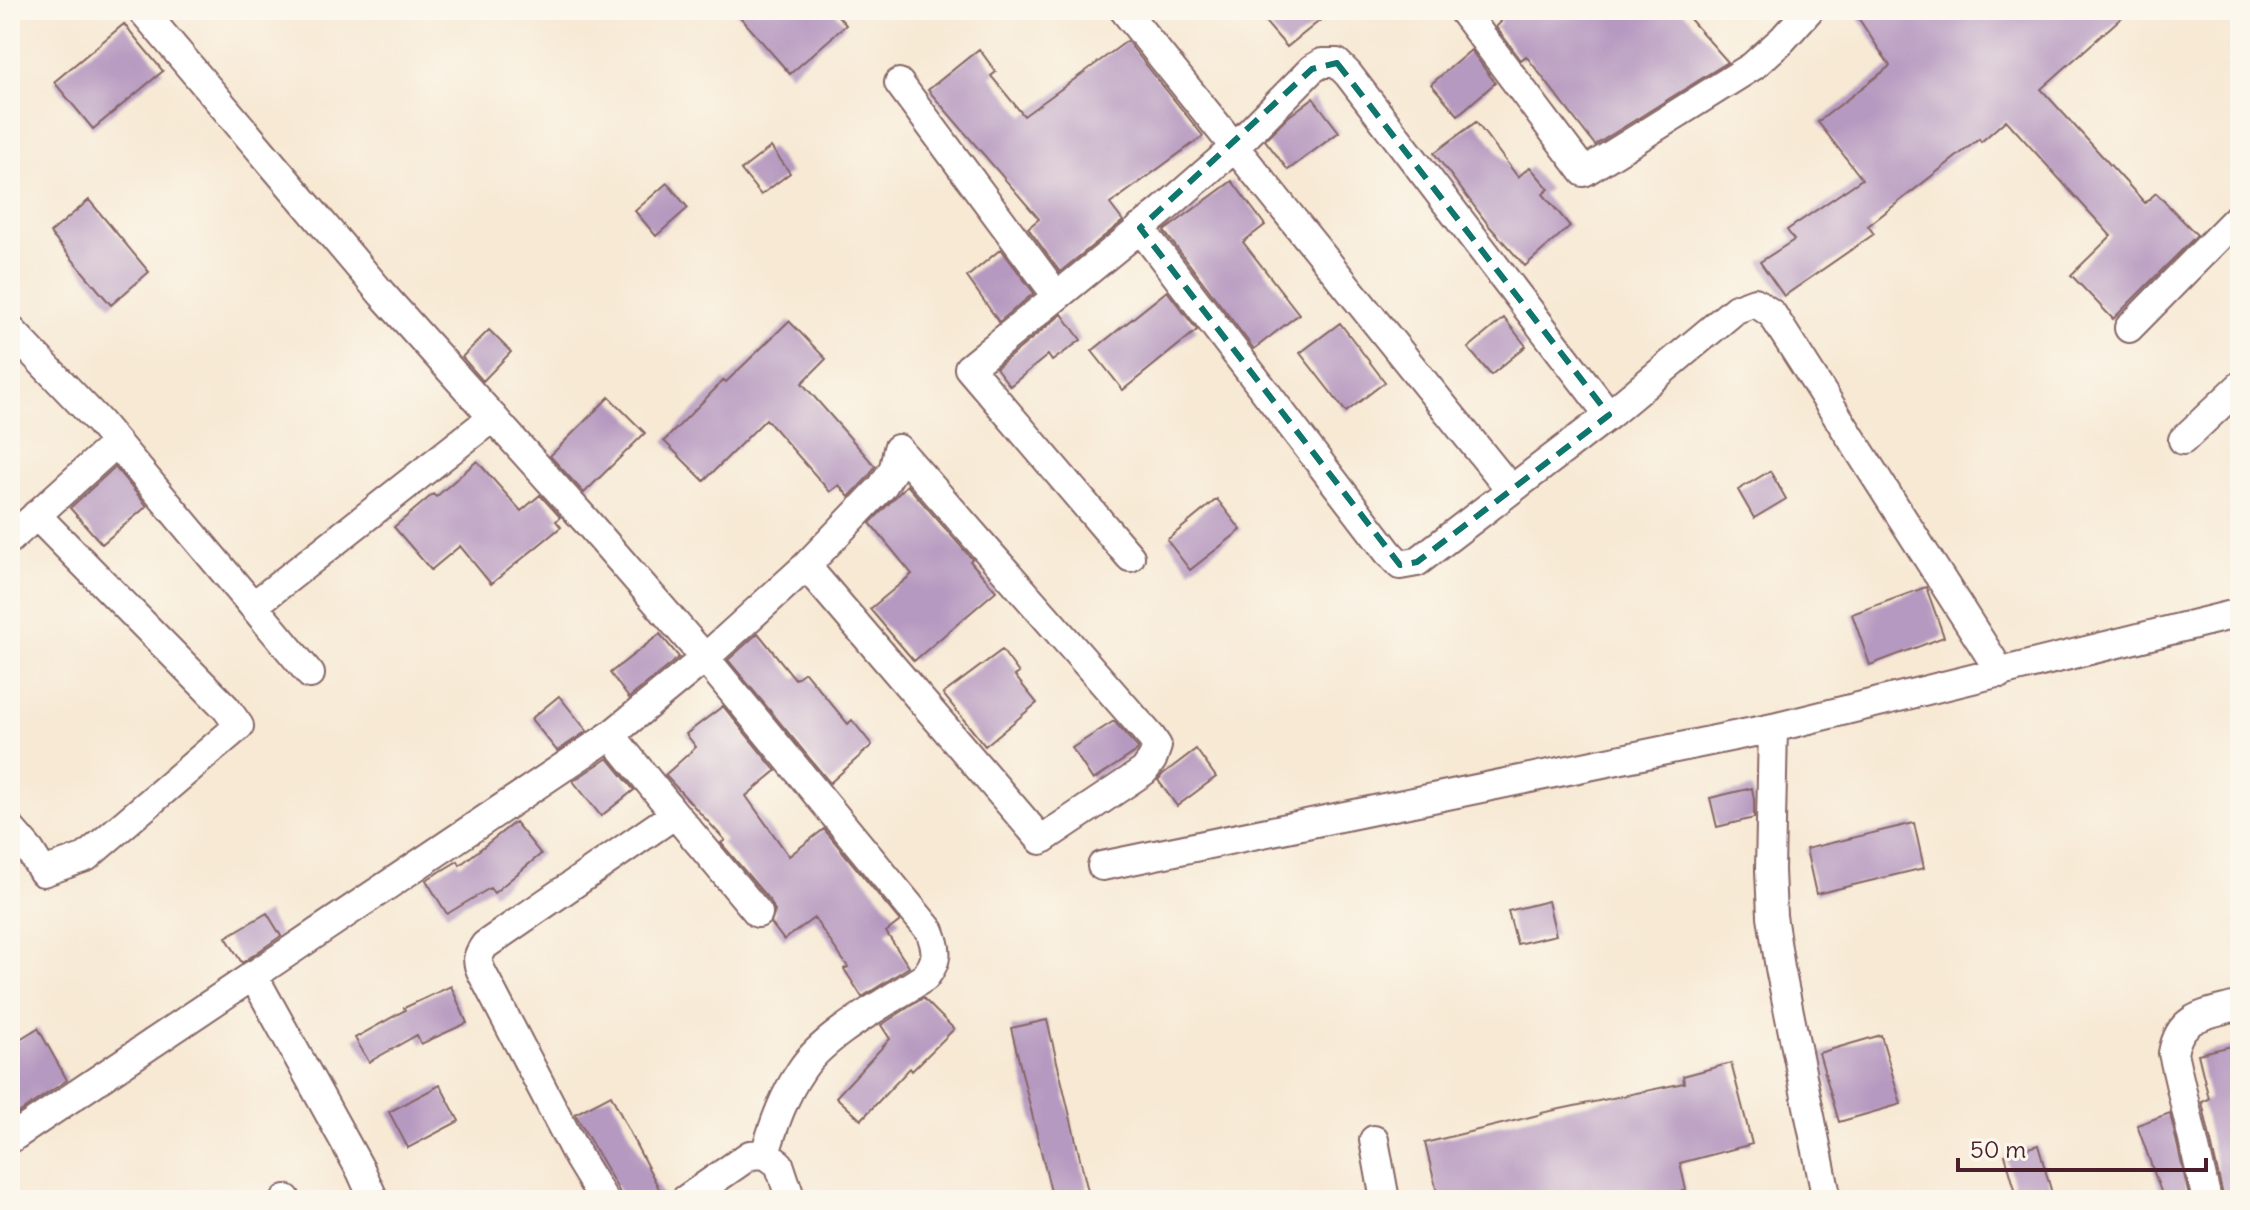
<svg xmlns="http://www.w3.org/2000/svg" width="2250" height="1210" font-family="Delius,sans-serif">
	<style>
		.building { fill: #b699c0 }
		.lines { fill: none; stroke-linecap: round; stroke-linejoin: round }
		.minor-casing { stroke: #876666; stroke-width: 32 }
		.minor { stroke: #fff; stroke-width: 28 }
		.marked { fill: none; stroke: #0f766e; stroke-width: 6; stroke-dasharray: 16 10; stroke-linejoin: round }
	</style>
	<rect width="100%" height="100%" fill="#fbf7ec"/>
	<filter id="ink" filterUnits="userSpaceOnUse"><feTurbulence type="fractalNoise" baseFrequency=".0125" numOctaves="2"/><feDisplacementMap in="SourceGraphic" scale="16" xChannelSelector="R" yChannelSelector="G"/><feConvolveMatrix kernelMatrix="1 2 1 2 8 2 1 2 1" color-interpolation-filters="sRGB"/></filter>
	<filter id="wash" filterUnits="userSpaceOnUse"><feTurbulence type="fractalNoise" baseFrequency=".006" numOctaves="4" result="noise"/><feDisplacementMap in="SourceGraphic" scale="32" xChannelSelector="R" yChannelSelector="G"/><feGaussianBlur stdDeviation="1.8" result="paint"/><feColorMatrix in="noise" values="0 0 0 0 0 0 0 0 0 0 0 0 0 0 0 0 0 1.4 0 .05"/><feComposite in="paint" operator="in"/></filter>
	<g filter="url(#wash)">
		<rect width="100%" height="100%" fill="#f7e9d4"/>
		<g id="blocks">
			<path class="building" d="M734,10H833L846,25L790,74Z
				M1255,10H1333L1287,47Z
				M1492,10H1682L1728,62L1595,145L1526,56L1521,60L1496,27L1501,22Z
				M1853,10H2130L2041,89L2145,203L2156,193L2197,235L2113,319L2071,275L2111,236L2006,120L1981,142L1979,139L1868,226L1874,234L1784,296L1760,262L1794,240L1787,230L1862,179L1818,122L1890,66Z
				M124,24L163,71L93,129L54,82Z
				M1127,41L1203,136L1110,204L1123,221L1060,272L1028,228L1039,219L928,90L979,49L996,72L991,76L1024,116Z
				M1471,50L1495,83L1458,115L1431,84Z
				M1313,98L1339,132L1288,170L1265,140L1288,117Z
				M1476,122L1518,177L1530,167L1549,189L1543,194L1570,226L1525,266L1490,227L1434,153Z
				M771,147L790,173L761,195L741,170Z
				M1232,181L1265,225L1243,242L1299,314L1254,349L1164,231Z
				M667,183L688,208L656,236L635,211Z
				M89,200L149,272L111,305L50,233Z
				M1001,249L1034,293L999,322L967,277Z
				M1167,291L1197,330L1123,390L1092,351Z
				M1062,314L1081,340L1052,361L1048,355L1010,386L996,368Z
				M1504,318L1526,346L1491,375L1468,348Z
				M789,321L826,359L802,383L875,466L869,476L849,497L839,485L830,492L766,419L704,481L664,441L724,380L726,382Z
				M1340,323L1385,382L1346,412L1300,353Z
				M489,330L511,352L483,381L462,357Z
				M609,397L645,433L584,493L550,456Z
				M477,461L521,511L540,495L560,517L556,521L561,527L491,584L460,546L431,570L394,527L433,494L436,497Z
				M115,467L147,506L102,544L70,508Z
				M1770,471L1786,499L1754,518L1738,490Z
				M907,485L972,559L970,561L996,591L914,661L870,609L912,574L870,523Z
				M1217,499L1241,530L1190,570L1167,540Z
				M1926,587L1944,637L1870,665L1852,614Z
				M758,633L795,679L805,672L848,724L852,720L872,745L830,783L728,660Z
				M660,634L679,657L629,698L610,673Z
				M1002,650L1019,673L1015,676L1037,703L985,746L943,694Z
				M559,696L587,731L557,751L531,719Z
				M723,706L776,771L746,796L789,856L824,829L900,921L886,932L909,967L862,997L844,969L848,967L814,918L784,940L771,923L775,911L771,902L721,843L725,840L665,775L696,747L686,734Z
				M1114,721L1138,748L1137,751L1093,780L1072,748Z
				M1196,749L1216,777L1177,806L1158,780L1163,774Z
				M608,758L634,790L601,816L573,781Z
				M1752,788L1754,800V818L1717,827L1710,798Z
				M515,822L541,854L494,893L490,888L447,914L426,880L458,861L460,865Z
				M1914,823L1924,868L1816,894L1806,849Z
				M1548,901L1556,935L1517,944L1508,911Z
				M267,913L281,936L242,963L226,937Z
				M451,986L467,1023L421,1044L417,1035L369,1062L355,1038L405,1010L404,1008Z
				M923,998L954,1029L912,1071L910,1068L861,1120L836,1097L890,1039L881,1025Z
				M1047,1020L1090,1200H1053L1011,1028Z
				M38,1028L67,1080L17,1114L10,1102V1045Z
				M1881,1035L1901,1104L1839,1122L1819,1053Z
				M2240,1044V1200H2224L2202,1102L2209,1099L2198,1054Z
				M1731,1063L1752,1144L1680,1163L1686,1190L1643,1200H1439L1425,1143L1542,1114L1541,1113L1684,1083L1683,1076Z
				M440,1085L459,1121L408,1148L389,1112Z
				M611,1095L634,1141L665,1200H621L619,1191L575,1114Z
				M2170,1113L2190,1200H2164L2137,1125Z
				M2038,1145L2054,1200H2018L2005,1155Z"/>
		</g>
	</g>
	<g filter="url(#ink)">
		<use href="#blocks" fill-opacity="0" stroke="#876666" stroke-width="2"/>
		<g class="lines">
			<defs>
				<path id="minor" d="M142,10L382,294L588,523L705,658L930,931C938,951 938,960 925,977C889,1001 825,1034 802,1069C784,1095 774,1124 765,1154
					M1124,10L1511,490
					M1462,10L1584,172L1753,66L1782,40L1809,10
					M899,83L1057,296
					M1140,228L1388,552L1400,565L1417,562L1609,415L1736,309L1755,302L1772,314L2001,673
					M2129,328L2240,215
					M10,329L99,422L310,674
					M2183,440L2240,386
					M10,539L116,443
					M1130,557L969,368L1163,210L1234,148L1312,69L1322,63H1337L1348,74L1609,415
					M806,566L1041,840L1144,771L1152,760L1157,746L1151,737L898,449
					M253,606L493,417
					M1773,728L1770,870L1772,916L1780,968L1827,1200
					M611,735L675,814
					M10,828L30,851L43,872L86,857L239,726L226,708L36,515
					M1102,866L1773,728L2240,613
					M253,975L361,1171L374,1200
					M10,1139L611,735L705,658L806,566L882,487L894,468L898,449
					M1374,1140L1385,1200
					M286,1199V1200
					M604,1200L579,1159L482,973C476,961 477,956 485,945L675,814L758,913
					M685,1200L750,1155L765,1154L779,1164L791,1200
					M2207,1200L2173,1053C2180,1014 2206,1015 2240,1005"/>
			</defs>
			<use href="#minor" class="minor-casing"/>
			<use href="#minor" class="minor"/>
		</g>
	</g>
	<path class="marked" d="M1337,63L1609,415L1417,562L1400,565L1140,228L1312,69Z"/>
	<rect width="2250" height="1210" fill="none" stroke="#fbf7ec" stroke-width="40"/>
	<path d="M1958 1158v12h248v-12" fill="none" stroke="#4a1f2b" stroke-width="4"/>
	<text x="1970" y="1158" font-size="24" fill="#4a1f2b" stroke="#fbf7ec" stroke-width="6" paint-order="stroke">50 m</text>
</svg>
